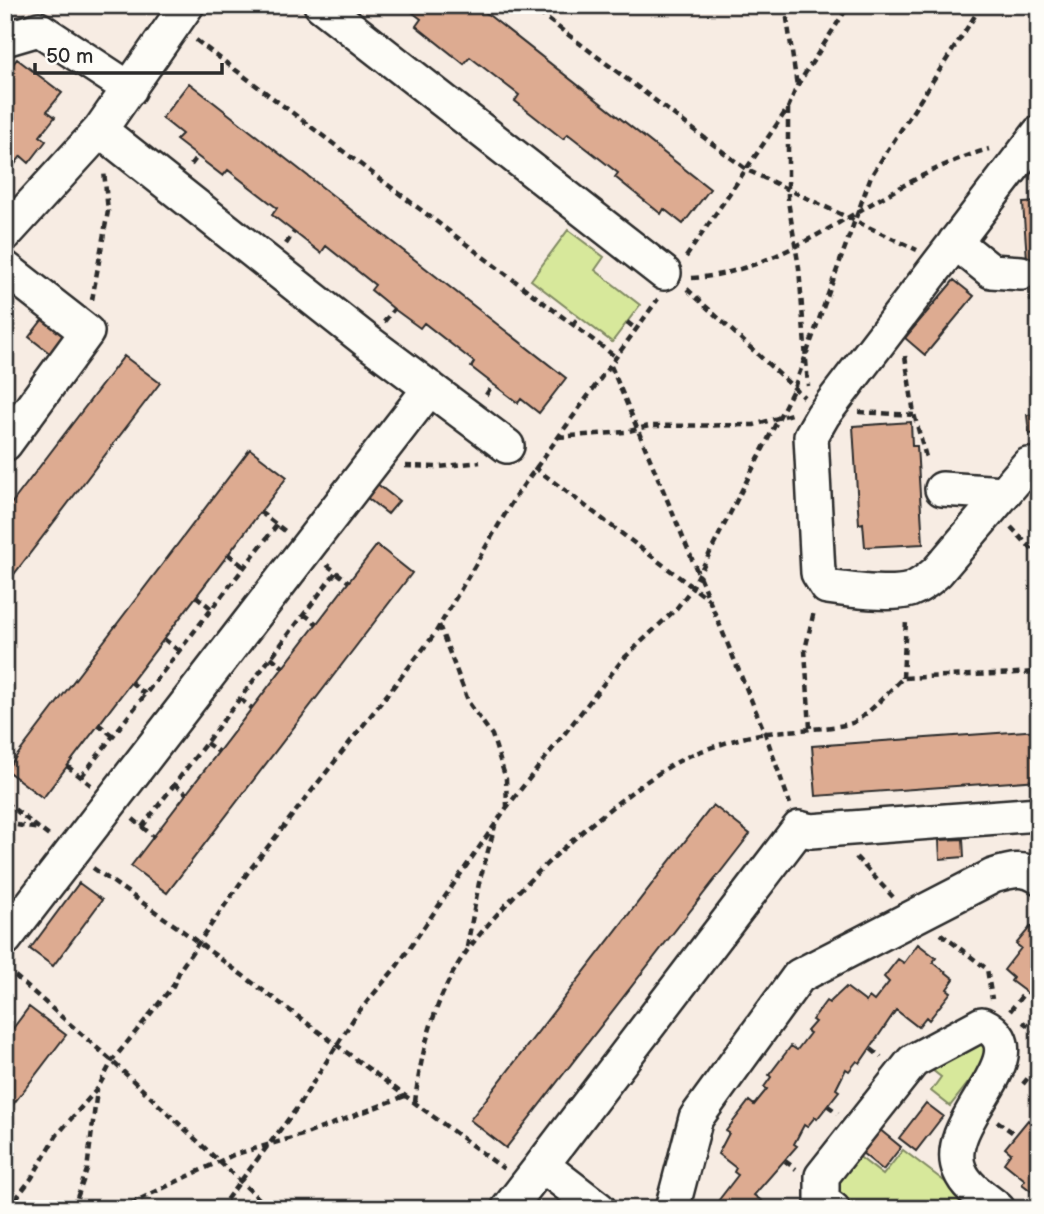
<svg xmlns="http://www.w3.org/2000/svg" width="1044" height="1214" font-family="'Balsamiq Sans',sans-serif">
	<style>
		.green { fill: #d7e89b; stroke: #818a63; stroke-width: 2 }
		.building { fill: #ddab91; stroke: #2b2b2b; stroke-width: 2 }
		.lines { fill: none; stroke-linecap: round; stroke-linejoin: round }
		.minor-casing { stroke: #2b2b2b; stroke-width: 38 }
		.path { stroke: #2b2b2b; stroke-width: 4.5; stroke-dasharray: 7 5; stroke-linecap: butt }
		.minor { stroke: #fdfcf7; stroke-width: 33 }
	</style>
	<rect width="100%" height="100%" fill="#f7ece3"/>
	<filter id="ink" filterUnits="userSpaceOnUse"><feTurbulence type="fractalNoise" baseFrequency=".0143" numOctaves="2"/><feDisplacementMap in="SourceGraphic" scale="14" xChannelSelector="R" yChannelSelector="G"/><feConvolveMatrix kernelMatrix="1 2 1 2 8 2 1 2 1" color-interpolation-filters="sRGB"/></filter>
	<g filter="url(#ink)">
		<path class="green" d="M568,230L604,257L595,270L640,305L612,342L531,280Z
			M975,1037L993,1051L950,1106L931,1091L941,1077L927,1066Z
			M903,1150L981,1209H847L836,1201L834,1177L853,1152L883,1175Z"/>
		<path class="building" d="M403,5H476L710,189L683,224L664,209L661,214L615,177L618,173L568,134L563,139L515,101L519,95L470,57L464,64L416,26L421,19Z
			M17,59L62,93L47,111L55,117L40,136L46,141L29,163L21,156L7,175L5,74Z
			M189,83L566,378L539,413L521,399L518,403L493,384L471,367L474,362L424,323L420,328L394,309L371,290L375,285L326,246L321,253L294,232L272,215L277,208L228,170L223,176L176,140L182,134L162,118Z
			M1039,202V324H1036L1034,300L1030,301L1023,203Z
			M954,280L974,296L925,355L905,338Z
			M43,319L66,338L52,355L29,337Z
			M124,356L160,383L5,586V512Z
			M1039,414V433L1029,434L1027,415Z
			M911,422L912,446H917L923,544L865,547L863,523L859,524L853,426Z
			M250,449L287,477L43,798L6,770Z
			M376,483L399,501L388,514L366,497Z
			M377,545L412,573L167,893L131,866Z
			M1039,730V780L816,796L812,746Z
			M713,805L750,834L506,1148L470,1120Z
			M963,839L964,857L940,859L939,840Z
			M79,883L102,900L53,966L30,949Z
			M1031,926L1039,932V1002L1011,981L1013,978L1004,970L1021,948L1016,944Z
			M918,944L936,958L933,962L954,979L947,989L951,992L929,1020L926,1017L918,1027L896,1010L860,1063L857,1061L849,1071L846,1069L836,1089L839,1091L817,1119L815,1117L807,1127L804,1125L794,1144L797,1146L754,1195L772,1209H720L715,1205L738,1175L734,1172L736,1168L718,1154L729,1133L726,1131L749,1101L754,1105L767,1089L764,1087L771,1077L769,1075L791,1046L797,1050L810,1033L807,1031L815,1022L812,1020L826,1001L829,1003L846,987L866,1002L869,997L874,1001L889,982L884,977L898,959L904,963Z
			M29,1007L66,1035L5,1115V1039Z
			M926,1103L943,1116L916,1151L899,1138Z
			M1039,1116V1197L1022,1184L1025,1180L1004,1163L1011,1153L1005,1148L1028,1120L1032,1124Z
			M879,1129L901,1147L883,1170L861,1152Z"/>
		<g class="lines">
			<defs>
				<path id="minor" d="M321,5L664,273
					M5,39L39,29L130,89
					M100,130L368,342L507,446
					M1039,133L823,415L811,436L818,573L827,587C848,590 891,596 910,590C921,586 929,579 937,572L1028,465H1039
					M5,234L100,130L187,5
					M955,242L991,271L1021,273
					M5,268L87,332L5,444
					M942,489L1004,493
					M5,939L430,388
					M508,1209L542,1165
					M599,1209L542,1165L799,828L811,831L1039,814
					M672,1209L696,1118L799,976L993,876C1009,871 1024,866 1039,877
					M833,1209L822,1201V1176L913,1061L982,1024C1044,1053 937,1122 960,1171C967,1188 985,1198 998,1209"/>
			</defs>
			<use href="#minor" class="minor-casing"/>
			<path class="path" d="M529,5L747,170L917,250
				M785,5L797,86
				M196,40L617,358
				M788,109V201L799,268L808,386
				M191,165L197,157
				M286,244L294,232
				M686,257L788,108L797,86L849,5
				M692,278C795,272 888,176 989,149
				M687,289L804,397
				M92,300L108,211L104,171
				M384,322L394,309
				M627,322L637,330
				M572,325L579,317
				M905,356L914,414L927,461
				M611,366L765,733L790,804
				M5,375L10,391
				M486,395L493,384
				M859,412L914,415
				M558,437L625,432L649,426L754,425L791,414
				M405,466L439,467L480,462
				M534,467L708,599
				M260,512L285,531
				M1011,527L1039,557
				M228,554L244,567
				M327,565L349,582
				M196,596L212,609
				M304,614L317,624
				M439,625L469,703L492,735L506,779L507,806
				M164,639L179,651
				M271,657L283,667
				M903,678L906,620
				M131,682L145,694
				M240,699L252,708
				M98,724L113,736
				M810,728L805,650L814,611
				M206,743L219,752
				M67,766L91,785
				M81,777L277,525
				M174,784L187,794
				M5,802L49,836
				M133,819L154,837
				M5,823L39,829
				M142,827L336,572
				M856,857L893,897
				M93,868L180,929L504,1169
				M941,934L987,969L992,999
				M467,947L479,883L495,826
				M6,968L112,1061L270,1209
				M1010,1011L1025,992
				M1023,1022L1039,1034
				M871,1049L881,1057
				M1023,1084L1039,1064
				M415,1102C420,1058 432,1010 454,971C487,910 632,778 696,753C718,745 744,736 767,733C785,730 845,729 856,721C873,710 888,692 903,678L1039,672
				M828,1106L838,1113
				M997,1121L1016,1135
				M785,1161L796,1169
				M8,1209L31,1179L57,1135L98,1088L112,1061L173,986L181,968L248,872L434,635L515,497L658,299
				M73,1209L87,1170L97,1090
				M119,1209L233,1155L309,1133L405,1096
				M219,1209L297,1108L356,1015L397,966L507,807L623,659L676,609L692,588L794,388L871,176L982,5"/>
			<use href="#minor" class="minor"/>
		</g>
	</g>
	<rect width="1044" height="1214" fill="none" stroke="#fdfcf7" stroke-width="28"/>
	<rect x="14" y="14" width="1016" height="1186" fill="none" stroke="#2b2b2b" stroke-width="2.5" filter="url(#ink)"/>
	<path d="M35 63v10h187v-10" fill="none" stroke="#2b2b2b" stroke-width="3.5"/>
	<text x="46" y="63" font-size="21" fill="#2b2b2b" stroke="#fdfcf7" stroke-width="5" paint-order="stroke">50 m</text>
</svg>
